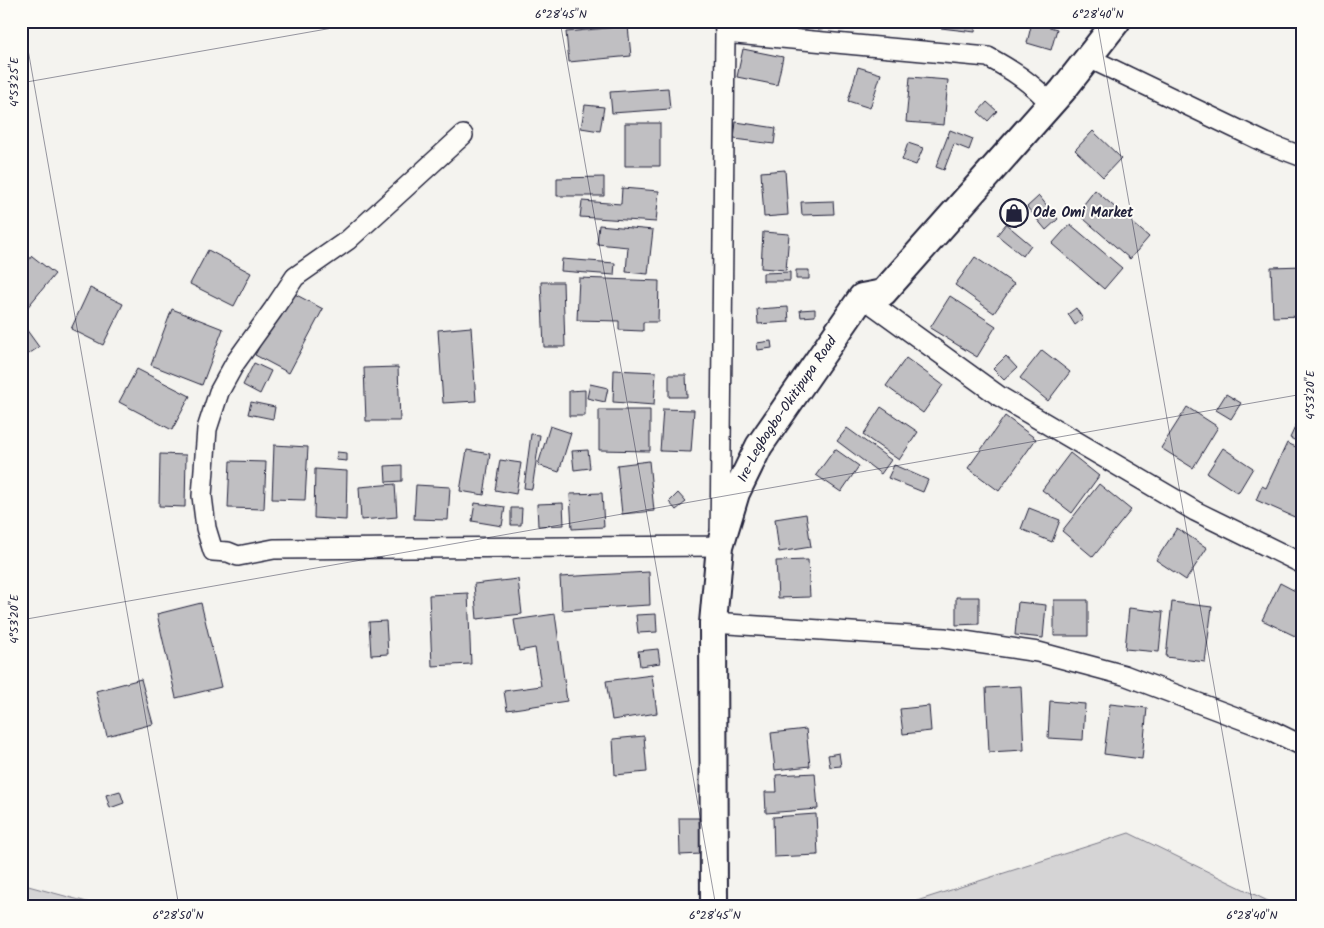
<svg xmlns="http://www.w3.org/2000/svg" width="1324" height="928" font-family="Kalam,sans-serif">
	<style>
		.green { fill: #d5d4d5; stroke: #7c7b88 }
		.building { fill: #c0bfc2; stroke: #22223b }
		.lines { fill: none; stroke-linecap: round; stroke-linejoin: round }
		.street-casing { stroke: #22223b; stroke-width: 22 }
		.secondary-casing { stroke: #22223b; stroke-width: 30 }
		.street { stroke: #fdfcf7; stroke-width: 19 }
		.secondary { stroke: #fdfcf7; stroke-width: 26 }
		.ticks { fill: none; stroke: #22223b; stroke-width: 1; stroke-opacity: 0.45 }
		.labels { text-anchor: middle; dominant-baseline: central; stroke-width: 4; stroke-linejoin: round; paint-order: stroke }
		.poi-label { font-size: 14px; font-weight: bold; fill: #22223b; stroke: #fdfcf7; text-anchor: start }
		.street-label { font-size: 14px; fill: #22223b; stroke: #fdfcf7 }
		.neatline { fill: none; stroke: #22223b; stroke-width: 2 }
		.ticks-label { font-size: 12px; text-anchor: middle; fill: #22223b }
	</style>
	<rect width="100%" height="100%" fill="#f4f3ef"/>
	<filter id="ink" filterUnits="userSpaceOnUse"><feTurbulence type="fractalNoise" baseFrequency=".02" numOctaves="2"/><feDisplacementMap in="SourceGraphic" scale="10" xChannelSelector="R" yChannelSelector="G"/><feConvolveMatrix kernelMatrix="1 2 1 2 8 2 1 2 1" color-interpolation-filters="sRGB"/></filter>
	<g filter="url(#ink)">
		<path class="green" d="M1129,833L1280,907H898Z
			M21,884L105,907H21Z"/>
		<path class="building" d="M564,21H653V24H564Z
			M942,21H976L975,32L941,28Z
			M1032,22L1057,29L1051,50L1027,43Z
			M628,26L631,56L569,62L566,32Z
			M743,49L783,57L777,85L737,77Z
			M858,67L881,74L870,108L848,101Z
			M910,77L948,80L944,125L906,122Z
			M668,88L670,109L612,113L610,92Z
			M987,102L997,111L988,121L978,112Z
			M585,105L604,107L600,131L581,128Z
			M736,122L776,128L774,144L734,139Z
			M625,123H660V166H625Z
			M950,130L973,139L969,150L954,144L944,170L936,167Z
			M1093,131L1121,158L1103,177L1075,150Z
			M908,143L923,148L916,165L902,160Z
			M785,170L788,215L764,217L761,172Z
			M604,177V196H557V178Z
			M622,188L659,191L656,222L580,217L582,201L621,204Z
			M1095,190L1149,237L1130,259L1077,213Z
			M1039,196L1058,219L1046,230L1027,207Z
			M833,201L834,214L802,215L801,202Z
			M1006,224L1031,245L1023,256L997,235Z
			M1070,224L1122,268L1104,289L1052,244Z
			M599,225L653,230L648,274L626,272L628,247L597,244Z
			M763,232L789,234L786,270L761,268Z
			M208,250L251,273L234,306L190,284Z
			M32,256L55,274L21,315V270Z
			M975,257L1014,284L994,313L955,285Z
			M562,259L615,263L614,275L561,271Z
			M1303,266V316L1273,317L1271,267Z
			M796,270H809V279H796Z
			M790,272V281H763V273Z
			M579,278L659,281L658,322H643V331L619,330V321L577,320Z
			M541,282H563L565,347H544Z
			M90,288L123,304L103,345L71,329Z
			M289,291L323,309L289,373L255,355Z
			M950,296L996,326L977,357L930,328Z
			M788,307L789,322L758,324L757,309Z
			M1076,308L1083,319L1075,325L1068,314Z
			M172,309L223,329L202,385L151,365Z
			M815,309V316L801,317L800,310Z
			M471,327L476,401L443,403L438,330Z
			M26,329L39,347L21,359V333Z
			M771,341L772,348L758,350L757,343Z
			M1042,350L1070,372L1048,401L1020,378Z
			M1006,356L1017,368L1004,380L993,369Z
			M906,358L943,385L923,413L886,386Z
			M254,363L271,371L260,394L243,385Z
			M398,367L400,421H366L364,368Z
			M137,369L190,396L172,430L119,402Z
			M614,370L656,372L654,405L613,402Z
			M669,375H686L687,397H669Z
			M590,384L608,388L605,402L587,398Z
			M585,390V416H569V391Z
			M1226,394L1241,403L1231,419L1216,410Z
			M251,402L275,407L273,419L248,414Z
			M881,407L918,432L899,460L863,435Z
			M1187,407L1218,427L1193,468L1161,448Z
			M663,409L694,410L691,452L660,451Z
			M599,410H650V451L599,450Z
			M1303,410V444L1290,438Z
			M1005,416L1036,439L999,491L968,468Z
			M550,426L571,433L559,472L538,465Z
			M847,428L891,460L881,474L837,441Z
			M531,434L540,435L532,489L524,488Z
			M1287,443L1303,450V511L1299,519L1256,500L1262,486L1266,488Z
			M274,445L308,447L305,500L272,499Z
			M1223,448L1253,468L1238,493L1207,473Z
			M835,449L859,466L841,492L816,475Z
			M467,450L490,454L484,495L460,491Z
			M588,450L590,468L574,470L572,451Z
			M337,452L347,453V461L336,460Z
			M1070,453L1099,476L1072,513L1042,490Z
			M160,454L186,455L185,507L159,506Z
			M500,460L521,463L516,494L495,490Z
			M230,461L266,462L264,509L228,508Z
			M649,461L654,511L622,514L617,465Z
			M402,465V481L386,482L385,466Z
			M894,465L928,480L923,492L888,478Z
			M315,469L347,471L346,520L314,518Z
			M395,484L397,517L361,520L359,487Z
			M1099,484L1131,510L1093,557L1062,531Z
			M416,485L450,487L448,520L414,519Z
			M602,493L604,527L572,529L570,494Z
			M678,493L686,502L676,510L669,502Z
			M475,503L505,507L502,526L472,521Z
			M563,503L564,525L538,526L537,504Z
			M511,508H522L521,525H511Z
			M1029,508L1060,520L1052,542L1021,529Z
			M806,514L811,547L779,552L775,519Z
			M1177,528L1207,548L1186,580L1156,560Z
			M808,560L810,597L778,598L776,561Z
			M649,572L650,605L562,610L560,577Z
			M518,579L522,614L477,619L474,584Z
			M1280,583L1303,595V621L1295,636L1262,620Z
			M468,593L471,664L432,666L429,595Z
			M956,597H979V624L956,625Z
			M1054,600H1088V636H1054Z
			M1018,602L1046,605L1043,638L1015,635Z
			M1172,602L1212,607L1205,662L1166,657Z
			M201,603L221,687L176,698L157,614Z
			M1129,608L1163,612L1159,652L1125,649Z
			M555,614L567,701L507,710L504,691L541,686L535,648L519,651L514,620Z
			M656,614L657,632L638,633L636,615Z
			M386,621L388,654L371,655L369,622Z
			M658,649L660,663L640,666L638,651Z
			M652,675L657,713L612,720L606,681Z
			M141,679L153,724L107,736L96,691Z
			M1021,686L1024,750L989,752L986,688Z
			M1050,701L1085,704L1083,740L1048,738Z
			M1110,704L1147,708L1142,759L1104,754Z
			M929,706L931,731L903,734L900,709Z
			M806,729L810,766L775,770L771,733Z
			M644,736L647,772L615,775L613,739Z
			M839,753L841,766L830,767L828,755Z
			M815,773L818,809L766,813L765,792H777L776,775Z
			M120,791L124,803L110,808L106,795Z
			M816,814L818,855L774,857L773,817Z
			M679,818H699L701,854L680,855Z"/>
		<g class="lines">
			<defs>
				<path id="street" d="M725,33L988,57C1012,70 1032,83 1051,104
					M1089,58L1266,143L1303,157
					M463,135L348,240L295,277L273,310L235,363L219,392L207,429L202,496L206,528L213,551L228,552L238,556L274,549L720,546L725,33L724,21
					M862,297L999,396L1195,511L1303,564
					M713,623L944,638L1038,652L1124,675L1270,730L1303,746"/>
				<g id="secondary">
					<path id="s1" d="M714,907L713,623L720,546L736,493L759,446L862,297L883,293L1063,90L1117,21"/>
				</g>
			</defs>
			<use href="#street" class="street-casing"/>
			<use href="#secondary" class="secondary-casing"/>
			<use href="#street" class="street"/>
			<use href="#secondary" class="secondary"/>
		</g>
	</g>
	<path class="ticks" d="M23,21L179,907M560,21L716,907M1097,21L1253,907M21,83L372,21M21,620L1303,394"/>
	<defs>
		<symbol id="shop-ring" viewBox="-11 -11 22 22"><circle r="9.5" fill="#fdfcf7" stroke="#22223b" stroke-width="1.5"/><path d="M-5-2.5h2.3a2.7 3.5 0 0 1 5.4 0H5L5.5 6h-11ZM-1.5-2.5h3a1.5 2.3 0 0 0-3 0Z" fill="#22223b"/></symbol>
	</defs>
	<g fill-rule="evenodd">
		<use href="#shop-ring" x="998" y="197" width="32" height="32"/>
	</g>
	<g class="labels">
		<g class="poi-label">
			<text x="1033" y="213">Ode Omi Market</text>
		</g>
		<g class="street-label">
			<text stroke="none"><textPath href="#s1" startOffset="515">Ire-Legbogbo-Okitipupa Road</textPath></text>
		</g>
	</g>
	<rect width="1324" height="928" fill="none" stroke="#fdfcf7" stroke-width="55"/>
	<rect x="28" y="28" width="1268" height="872" class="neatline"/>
	<g class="ticks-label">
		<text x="561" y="18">6°28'45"N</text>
		<text x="1098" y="18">6°28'40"N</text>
		<text transform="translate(14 82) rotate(-90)" y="4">4°53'25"E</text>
		<text transform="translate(1310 395) rotate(-90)" y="4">4°53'20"E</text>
		<text transform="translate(14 619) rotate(-90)" y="4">4°53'20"E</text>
		<text x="178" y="919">6°28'50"N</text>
		<text x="715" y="919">6°28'45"N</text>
		<text x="1252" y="919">6°28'40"N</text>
	</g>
</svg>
